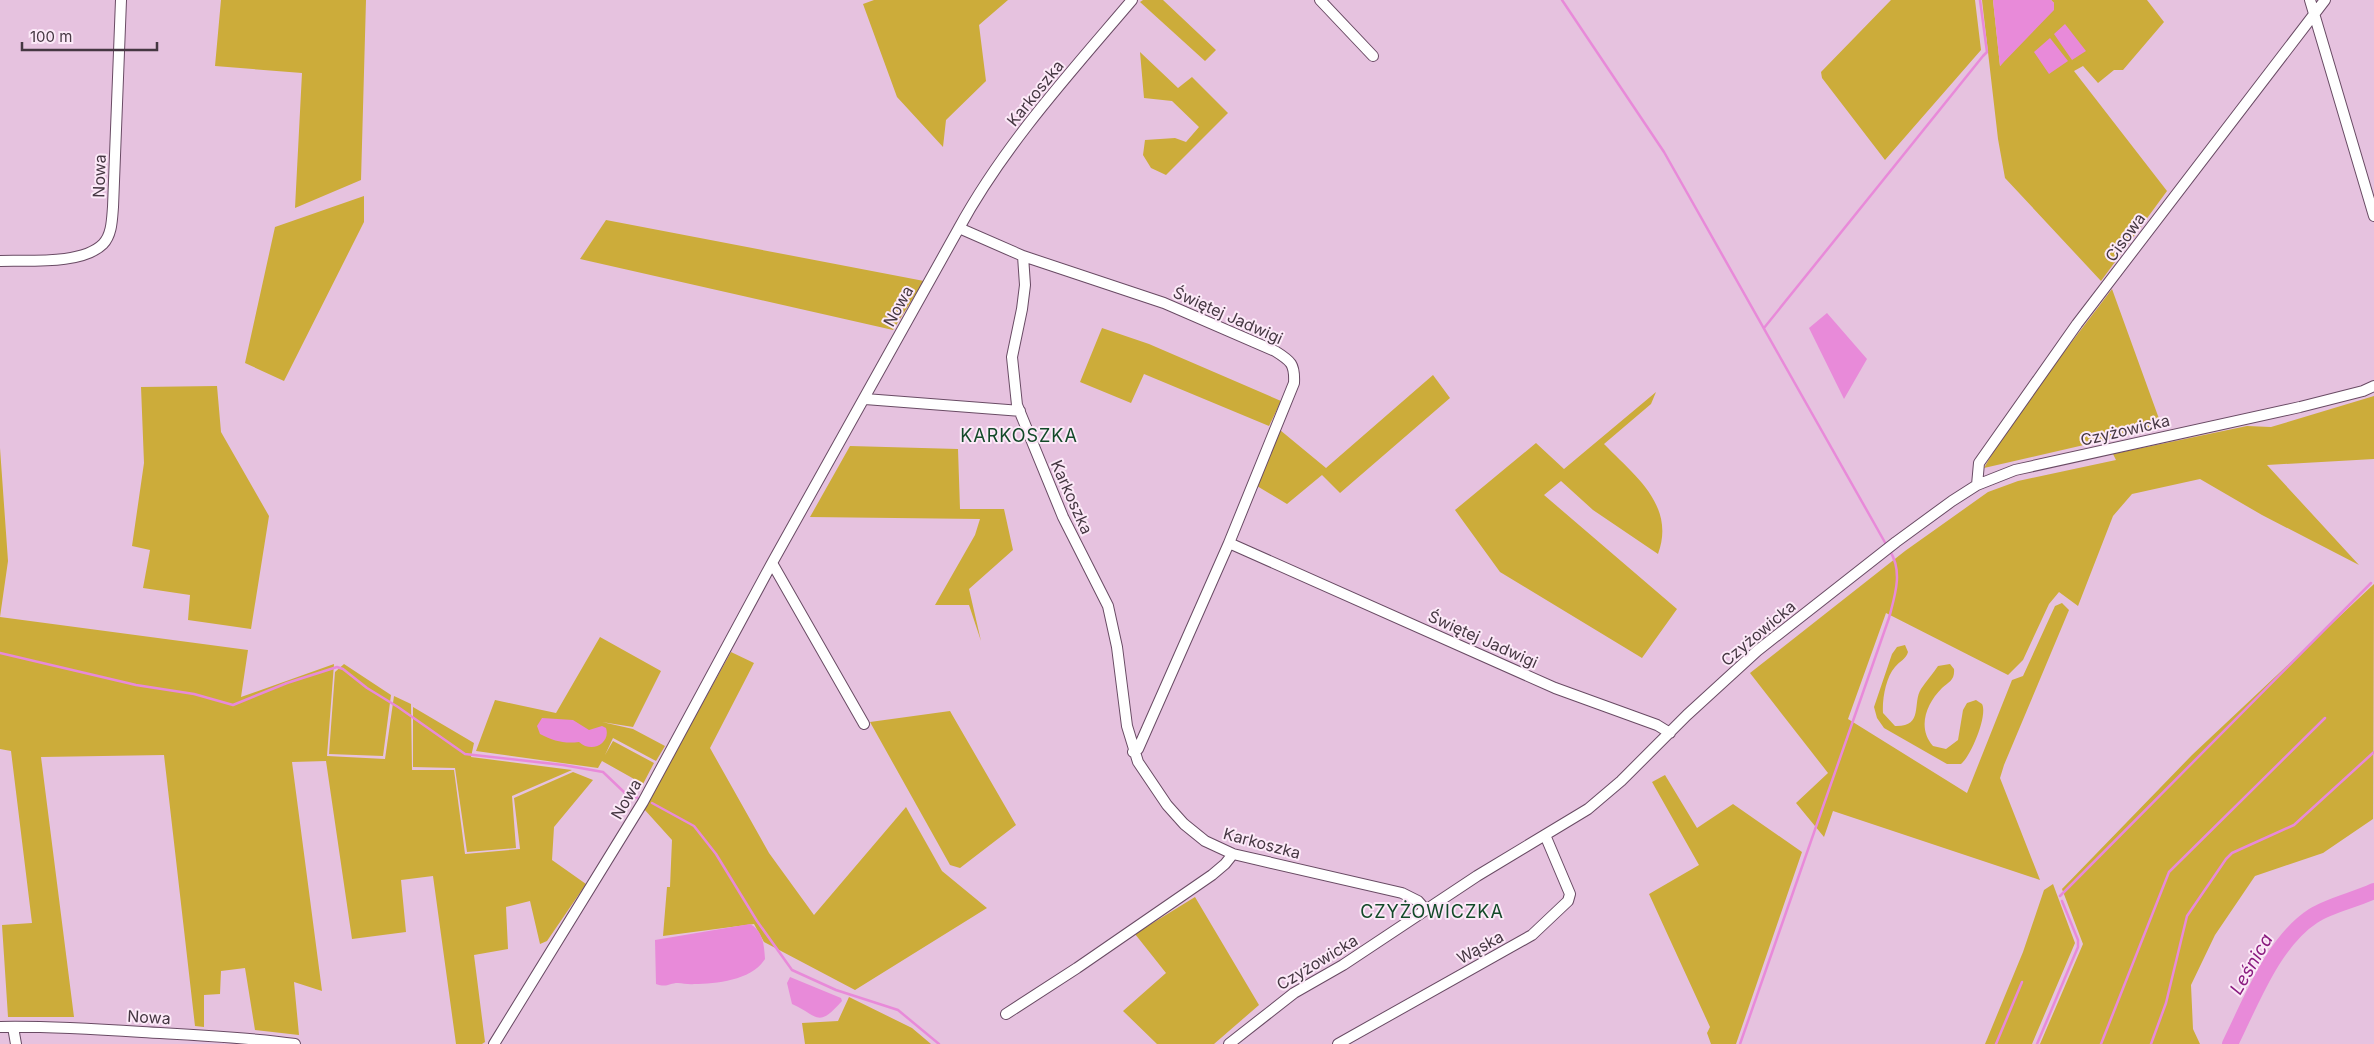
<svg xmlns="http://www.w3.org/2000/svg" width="2374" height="1044" font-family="Inter,sans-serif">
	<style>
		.green { fill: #ccac3a }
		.water { fill: #e88ad9 }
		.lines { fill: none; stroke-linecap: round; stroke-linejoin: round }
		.stream { stroke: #e88ad9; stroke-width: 2.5 }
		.river { stroke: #e88ad9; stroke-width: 16 }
		.minor-casing { stroke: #694b64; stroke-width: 12 }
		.minor { stroke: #fff; stroke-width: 10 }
		.labels { text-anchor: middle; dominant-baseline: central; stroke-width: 4; stroke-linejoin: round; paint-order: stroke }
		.street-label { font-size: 16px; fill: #453742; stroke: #fce9f8 }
		.neighbourhood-label { font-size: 18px; letter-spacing: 1px; fill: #124928; stroke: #fce9f8 }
		.water-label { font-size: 18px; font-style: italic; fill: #8a1b7f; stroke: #fce9f8 }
	</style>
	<rect width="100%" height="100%" fill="#e6c2df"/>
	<path class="green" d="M221,0H366L361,180L295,208L302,73L215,66Z
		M874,0H1008L979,25L986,81L946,120L943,147L897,97L863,4Z
		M1143,0H1163L1216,50L1205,61L1140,2Z
		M1891,0H1975L1981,50L1885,160L1822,78L1821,72Z
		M1982,0H1993L2000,66L2054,3L2051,0H2147L2164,22L2123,70H2114L2098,83L2083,66L2074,71L2167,191L2101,281L2005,178L1998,139Z
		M1140,52L1178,88L1192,77L1228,113L1166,175L1151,168L1143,155L1145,140L1175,138L1186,142L1199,127L1172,101L1144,98Z
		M364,196V222L284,381L245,363L275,227Z
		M606,220L924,281L893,330L580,259Z
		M2112,289L2162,427L1984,468L2010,423Z
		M1102,328L1149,344L1281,401L1269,426L1144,374L1131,403L1080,382Z
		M1433,375L1450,398L1340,493L1322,475L1287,504L1257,486L1280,430L1326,468Z
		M217,386L221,432L269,516L251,629L188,620L190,595L143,588L150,550L132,546L144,463L141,387Z
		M1656,392L1651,404L1604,444C1634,475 1676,505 1658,554L1593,510L1561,481L1544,495L1677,609L1642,658L1500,572L1455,510L1536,443L1564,469Z
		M2374,396V459L2267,465L2359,565L2262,515L2200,479L2132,494L2113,516L2078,606L2059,592L2049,604L2023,660L2008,675L1886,613L1848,719L1967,793L2012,680L2023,676L2055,606L2062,603L2069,610L2004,765L2000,778L2040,880L1833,811L1824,837L1796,803L1828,773L1750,673L1905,551L1988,492L2018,481L2116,460L2113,454L2247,426L2271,427Z
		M850,446L958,449L960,509H1004L1013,550L969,589L981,641L969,605H935L975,535L980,519L810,517Z
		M0,448L8,561L0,617L248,650L241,697L334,664L327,756L385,759L394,696L411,704L412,770H454L465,854L520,849L514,798L573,772L593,780L554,827L552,860L586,884L547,941L540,944L530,901L506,907L508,949L474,955L485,1042L482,1044H456L433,876L401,880L406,932L352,939L326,761L292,762L322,991L294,982L299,1035L255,1030L245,968L221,971L220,994L204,995V1027L195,1026L164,755L41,757L74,1017H8L2,925L32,923L11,751L0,749Z
		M2374,584L2373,819L2323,853L2255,876L2215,935L2191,985L2193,1029L2200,1044H2040L2083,944L2062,889L2192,755Z
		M600,637L661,671L633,727L602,722L633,729L665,746L656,761L613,738L605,755L613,741L654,763L643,784L602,761L598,768L476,751L495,700L556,713Z
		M1905,645L1908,652C1906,659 1900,661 1895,667C1886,677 1882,699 1883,713L1895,726C1924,727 1912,703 1921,689C1926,681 1933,674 1938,666L1950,664L1954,669C1955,680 1949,682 1942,688C1926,704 1917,728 1933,746L1946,749L1958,740L1963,710L1967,703L1976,700L1982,704C1988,715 1971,756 1961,764H1947L1884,728L1877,718L1874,707L1892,654L1897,647Z
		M731,652L754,663L710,748L769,853L814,915L906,807L942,871L987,908L855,990L764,942L754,924L663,936L667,887H670L672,840L644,809Z
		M344,664L391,695L383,756L329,754L335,672Z
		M413,707L474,743L471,757L572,770L512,796L516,848L467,852L455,768L413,767Z
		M950,711L1016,825L960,868L950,865L870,722Z
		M1665,775L1697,828L1733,804L1802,852L1736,1044H1711L1707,1033L1710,1027L1649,894L1699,865L1652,782Z
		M2053,884L2075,943L2032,1044H1985L2023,952L2044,890Z
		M1195,897L1259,1005L1214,1044H1157L1123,1011L1166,973L1135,934Z
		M849,997L912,1028L931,1044H805L802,1023L838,1021Z"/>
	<path class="water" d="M1993,0H2051L2054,3V10L2000,66Z
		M2065,24L2086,51L2072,60L2054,34Z
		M2050,38L2068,61L2049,74L2034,52Z
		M1827,313L1867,359L1844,399L1809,328Z
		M542,718L573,720L589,730L602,726L606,728C611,743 592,754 579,742C564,744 554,741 540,734L537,726Z
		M750,924C763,931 764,944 765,959C752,980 717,984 694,984C689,985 683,983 678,983C669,983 667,988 656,984L655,940Z
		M790,977L841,998L842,1001C817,1029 819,1016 792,1004L787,983Z"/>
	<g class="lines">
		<path class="stream" d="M1562,0L1664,152L1887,546
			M1764,328L1983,56L1987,52L1980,0
			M0,653L136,685L194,694L233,705L287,683L337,667L343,669L367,688L398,707L465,754L563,765L603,772L625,793L638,798
			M652,803L694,826L716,854L757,921L792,970L836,990L898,1010L939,1044
			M2060,896L2371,583
			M1740,1044L1889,618C1895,595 1903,572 1890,551
			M1996,1044L2022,982
			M2037,1044L2078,947V940L2062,901
			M2101,1044L2169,872L2325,718
			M2151,1044L2166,1003L2187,916L2226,859L2232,853L2294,825L2374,752"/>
		<path class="river" d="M2230,1044C2251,1002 2273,942 2313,916C2330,905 2355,900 2374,891"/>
		<defs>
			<path id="minor" d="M1132,0C1070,73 1005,144 959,228L1023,256L1025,285L1022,309L1012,357L1017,405L1063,517L1108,606L1117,647L1127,726L1138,762L1167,805L1184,824L1205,841L1233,854L1402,893L1418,901L1426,910
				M1320,0L1373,56
				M2310,0L2374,216
				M1023,256L1164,303L1275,351C1291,361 1295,364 1294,383L1229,543
				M0,261C28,260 82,265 103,244C112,235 112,219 113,207L121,0
				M865,399L1020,411
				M1977,485L1979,463L2077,324L2325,0
				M772,563L864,724
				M1133,752L1138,749L1229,543L1555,688L1657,725L1670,733
				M1006,1014L1077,968L1212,875L1225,864L1233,854
				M0,1027C47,1026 95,1029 142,1032C193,1035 245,1037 295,1044
				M13,1027L16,1044
				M494,1044L643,802L772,563L959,228
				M1229,1044L1294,993L1343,965L1477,876L1588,809L1621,781L1687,715L1757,651L1896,542L1952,501L1977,485L2015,470L2300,407L2363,391L2374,386
				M1338,1044L1532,935L1568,901L1570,894L1545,835"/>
		</defs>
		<use href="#minor" class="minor-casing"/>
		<use href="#minor" class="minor"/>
	</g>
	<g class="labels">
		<g class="street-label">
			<text transform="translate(1035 93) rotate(-51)">Karkoszka</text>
			<text transform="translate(99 176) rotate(-88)">Nowa</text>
			<text transform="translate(2125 237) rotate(-54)">Cisowa</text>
			<text transform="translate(898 306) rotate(-61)">Nowa</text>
			<text transform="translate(1228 315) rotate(24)">Świętej Jadwigi</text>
			<text transform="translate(2125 430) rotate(-13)">Czyżowicka</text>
			<text transform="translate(1072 497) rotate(66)">Karkoszka</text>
			<text transform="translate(1758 633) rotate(-40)">Czyżowicka</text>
			<text transform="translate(1483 639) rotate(24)">Świętej Jadwigi</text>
			<text transform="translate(626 799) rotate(-60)">Nowa</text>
			<text transform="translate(1262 843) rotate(15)">Karkoszka</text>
			<text transform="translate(1480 947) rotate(-29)">Wąska</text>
			<text transform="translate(1317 962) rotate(-31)">Czyżowicka</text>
			<text transform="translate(149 1017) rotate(3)">Nowa</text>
		</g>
		<g class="neighbourhood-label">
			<text x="1019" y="435">KARKOSZKA</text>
			<text x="1432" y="911">CZYŻOWICZKA</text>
		</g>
		<g class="water-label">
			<text transform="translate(2251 964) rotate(-60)">Leśnica</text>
		</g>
	</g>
	<path d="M22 42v8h135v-8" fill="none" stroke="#453742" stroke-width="2.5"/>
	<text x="30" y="42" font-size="15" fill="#453742" stroke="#fce9f8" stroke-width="4" paint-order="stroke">100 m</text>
</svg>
